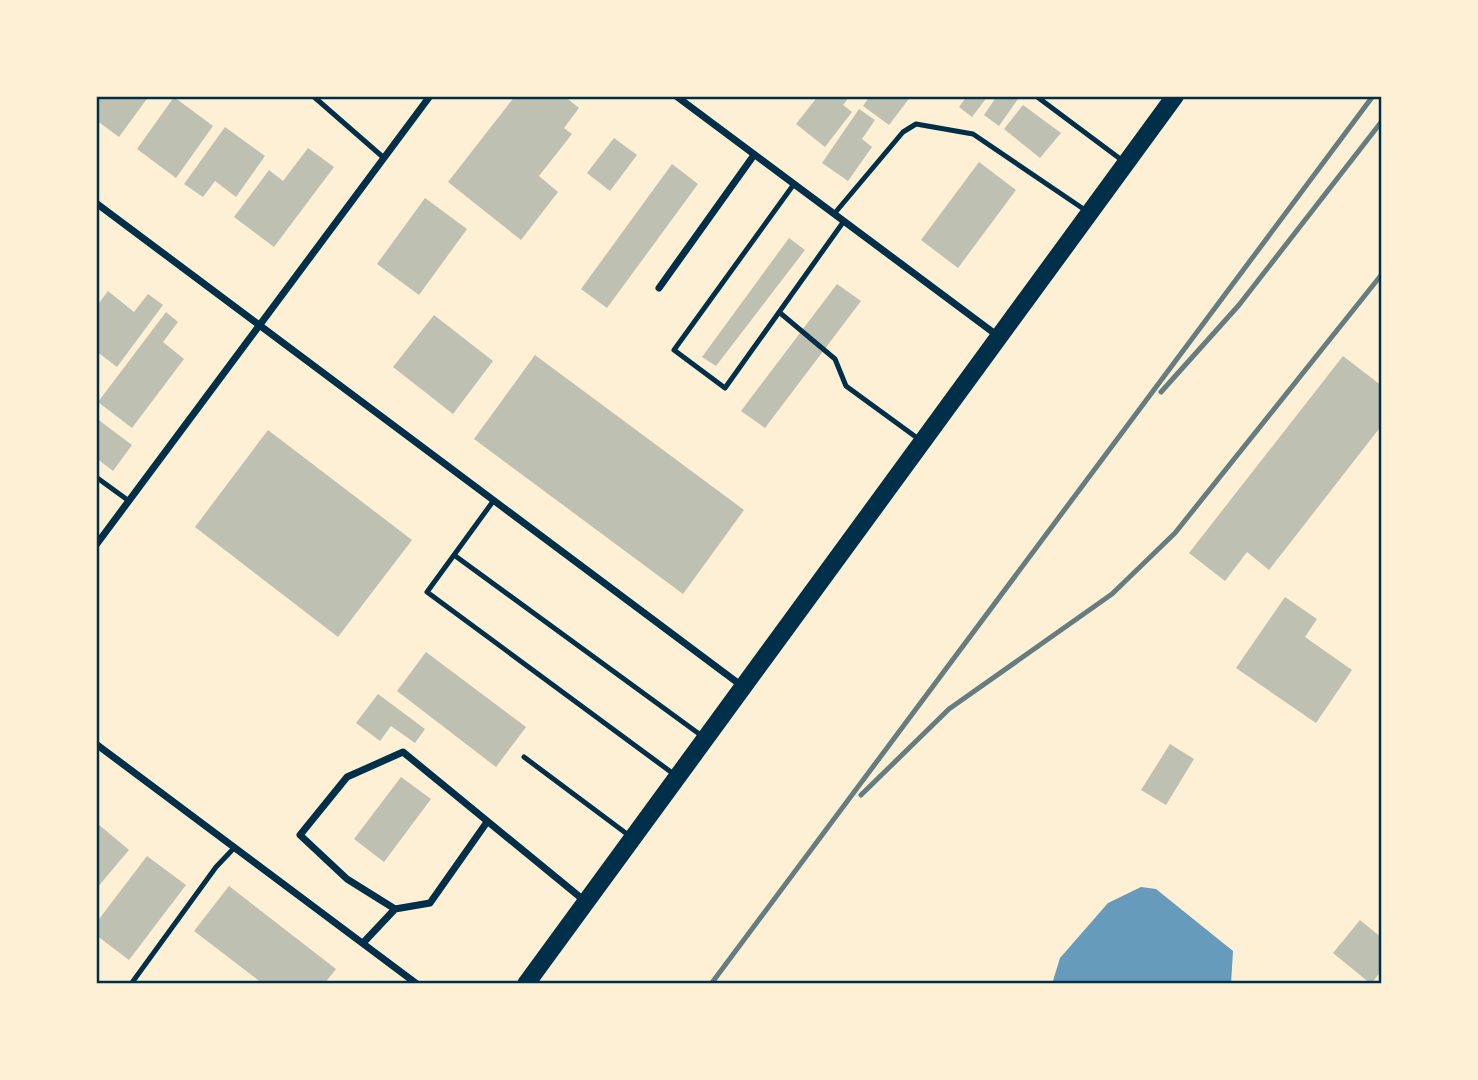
<svg xmlns="http://www.w3.org/2000/svg" width="1478" height="1080" font-family="'Source Sans 3',sans-serif">
	<style>
		.water { fill: #669bbc }
		.building { fill: #bec0b2 }
		.lines { fill: none; stroke-linecap: round; stroke-linejoin: round }
		.service { stroke: #003049; stroke-width: 5 }
		.minor { stroke: #003049; stroke-width: 7 }
		.primary { stroke: #003049; stroke-width: 18 }
		.rail { stroke: #657d81; stroke-width: 5 }
		.neatline { fill: none; stroke: #003049; stroke-width: 2.5 }
	</style>
	<rect width="100%" height="100%" fill="#fdf0d5"/>
	<path class="water" d="M1141,887L1156,889L1233,951L1231,984H1052L1060,958L1108,903Z"/>
	<path class="building" d="M102,96H149L119,137L96,120V104Z
		M515,96H564L579,108L564,128L572,134L539,176L558,192L521,240L448,182Z
		M818,96H850L843,105L852,112L825,147L796,124Z
		M870,96H911L889,125L863,106Z
		M967,96H988L972,117L959,107Z
		M997,96L1018,99L999,126L984,115Z
		M174,97L213,126L176,178L137,149Z
		M1023,105L1061,133L1040,158L1004,129Z
		M859,109L875,120L862,139L872,147L848,181L822,163Z
		M225,127L265,156L236,197L215,181L203,197L184,184Z
		M614,138L637,155L610,191L587,173Z
		M308,148L334,167L274,247L234,217L269,170L283,181Z
		M979,162L1016,190L958,268L921,240Z
		M672,164L698,184L607,308L581,289Z
		M425,198L467,229L419,295L377,264Z
		M789,238L805,250L716,366L702,357Z
		M837,284L861,301L765,428L741,411Z
		M108,291L134,312L148,294L163,305L117,367L96,351V307Z
		M166,312L178,322L163,342L184,359L132,428L98,402Z
		M434,315L493,361L453,414L393,367Z
		M535,355L744,510L683,594L474,439Z
		M1343,356L1382,386V425L1269,570L1247,552L1225,581L1189,553Z
		M96,418L132,445L113,471L96,458Z
		M268,430L412,540L338,637L195,527Z
		M1285,597L1317,619L1305,637L1352,670L1316,723L1236,668Z
		M426,652L526,727L496,767L397,691Z
		M378,694L425,729L415,743L391,726L380,741L356,723Z
		M1170,744L1194,759L1166,805L1141,790Z
		M401,777L431,799L384,862L354,839Z
		M98,824L129,850L96,889V826Z
		M147,856L186,885L129,960L96,935V923Z
		M229,886L336,969L324,984H263L194,931Z
		M1360,920L1382,938V970L1371,984L1333,953Z"/>
	<g class="lines">
		<path class="service" d="M313,96L384,158
			M1036,96L1123,161
			M794,184L674,350L725,388L844,221
			M834,214L903,132L916,124L973,134L1088,212
			M779,312L835,359L846,386L920,440
			M96,477L129,501
			M494,500L454,555L702,736
			M454,555L427,592L675,775
			M524,757L631,837
			M131,984L216,867L235,847"/>
		<path class="minor" d="M676,96L998,336
			M96,203L742,686
			M659,288L754,155
			M96,545L430,96
			M96,744L417,984
			M487,822L430,903L395,909L347,879L300,835L347,777L403,752L586,902
			M363,943L395,909"/>
		<path class="primary" d="M526,984L1175,96"/>
		<path class="rail" d="M1161,392L1239,305L1382,121
			M861,795L949,709L1112,594L1175,533L1382,274
			M711,984L1373,96"/>
	</g>
	<rect width="1478" height="1080" fill="none" stroke="#fdf0d5" stroke-width="196"/>
	<rect x="98" y="98" width="1282" height="884" class="neatline"/>
</svg>
